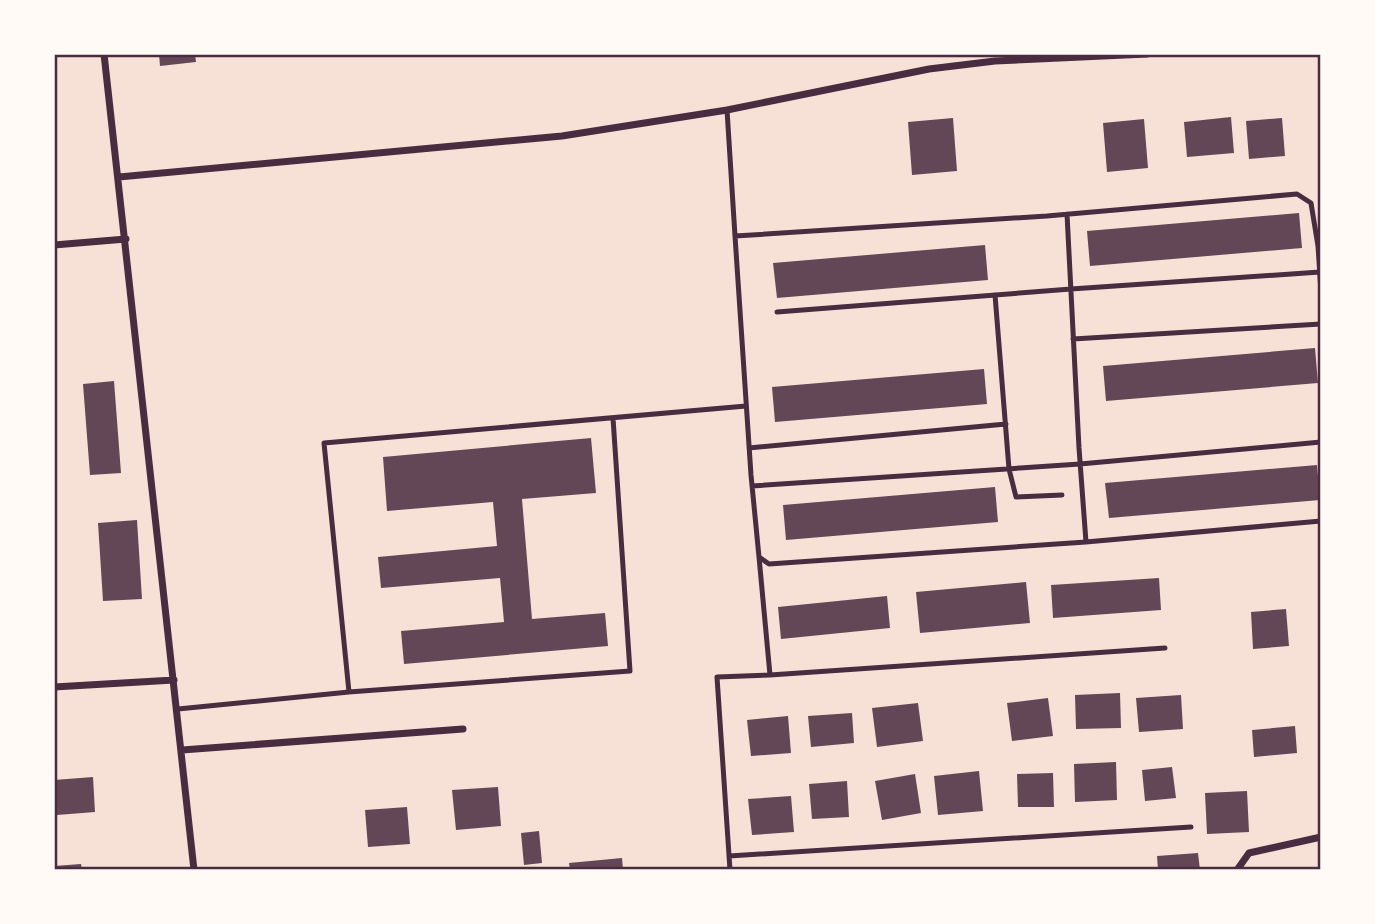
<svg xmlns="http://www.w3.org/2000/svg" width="1375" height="924" font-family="Ubuntu,sans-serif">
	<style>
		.building { fill: #644757 }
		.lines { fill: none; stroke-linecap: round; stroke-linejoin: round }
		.service { stroke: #4a2c40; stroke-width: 5 }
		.minor { stroke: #4a2c40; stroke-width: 7 }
		.neatline { fill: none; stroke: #4a2c40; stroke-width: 2.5 }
	</style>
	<rect width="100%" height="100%" fill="#f7e1d7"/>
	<path class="building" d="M159,54H195L196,62L160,66Z
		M1231,117L1234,153L1187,157L1184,122Z
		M953,118L957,171L912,175L908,122Z
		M1282,118L1285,156L1249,159L1246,121Z
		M1144,119L1148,168L1107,172L1103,123Z
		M1299,213L1302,248L1090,266L1087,231Z
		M985,245L988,280L777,298L773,263Z
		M1315,348L1318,383L1106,401L1103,366Z
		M984,369L987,404L775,422L772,387Z
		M114,381L121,473L90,475L83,384Z
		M591,438L596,493L522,499L532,619L605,613L608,646L404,664L401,631L504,622L500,578L381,588L378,557L497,546L493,502L387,511L383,457Z
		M1317,465L1320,500L1109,518L1105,483Z
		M995,487L998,522L786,540L783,505Z
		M137,520L142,599L103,601L98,523Z
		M1159,578L1161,610L1053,618L1051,585Z
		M1026,582L1030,623L920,633L916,592Z
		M887,596L890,628L781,639L778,607Z
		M1286,609L1289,646L1253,649L1251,612Z
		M1120,693L1121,728L1076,729L1075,695Z
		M1181,695L1183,729L1139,732L1136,698Z
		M1048,698L1053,736L1012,741L1007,703Z
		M918,703L923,741L877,747L872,708Z
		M852,713L854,743L811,747L808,716Z
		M788,716L791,753L751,756L747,720Z
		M1295,726L1297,753L1254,757L1252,730Z
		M1116,762L1117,800L1075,802L1074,764Z
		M1172,767L1176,798L1145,801L1142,770Z
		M979,771L983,811L938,815L934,776Z
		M1053,773L1054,807H1018L1017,774Z
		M915,774L921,813L882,820L875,781Z
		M93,777L95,812L57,815L54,780Z
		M847,781L849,817L812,819L809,784Z
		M498,787L501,826L456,830L452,790Z
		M1247,791L1249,832L1207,834L1205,793Z
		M791,796L794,832L752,835L748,799Z
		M407,807L410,844L368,847L365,810Z
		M539,831L542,863L524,865L521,833Z
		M1198,853L1200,870H1158L1157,856Z
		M622,858L623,870H570L569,863Z
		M81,864L82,870H54V866Z"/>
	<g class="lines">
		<path class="service" d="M727,110L735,236L1047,216L1297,194L1311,203L1318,246L1321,292
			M1067,214L1079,448L1086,542L1321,521
			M735,236L751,475L759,557L769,564L1086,542
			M995,295L1009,469L1016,497L1062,495
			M777,312L1071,289L1320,272
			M1073,339L1321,324
			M613,418L630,671L349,692L324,443L746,406
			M749,448L1006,424
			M752,486L1080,464L1321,442
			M770,675L1165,648
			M178,709L349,692
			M729,856L1191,827
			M730,870L717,677L770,675L759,557"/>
		<path class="minor" d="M104,54L194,870
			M119,177L562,136L727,110L929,69L995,61L1147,54
			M54,245L126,239
			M54,687L174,680
			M182,750L463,729
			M1237,870L1249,853L1321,837"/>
	</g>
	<rect width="1375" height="924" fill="none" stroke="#fffaf5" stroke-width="112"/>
	<rect x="56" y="56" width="1263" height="812" class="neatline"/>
</svg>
